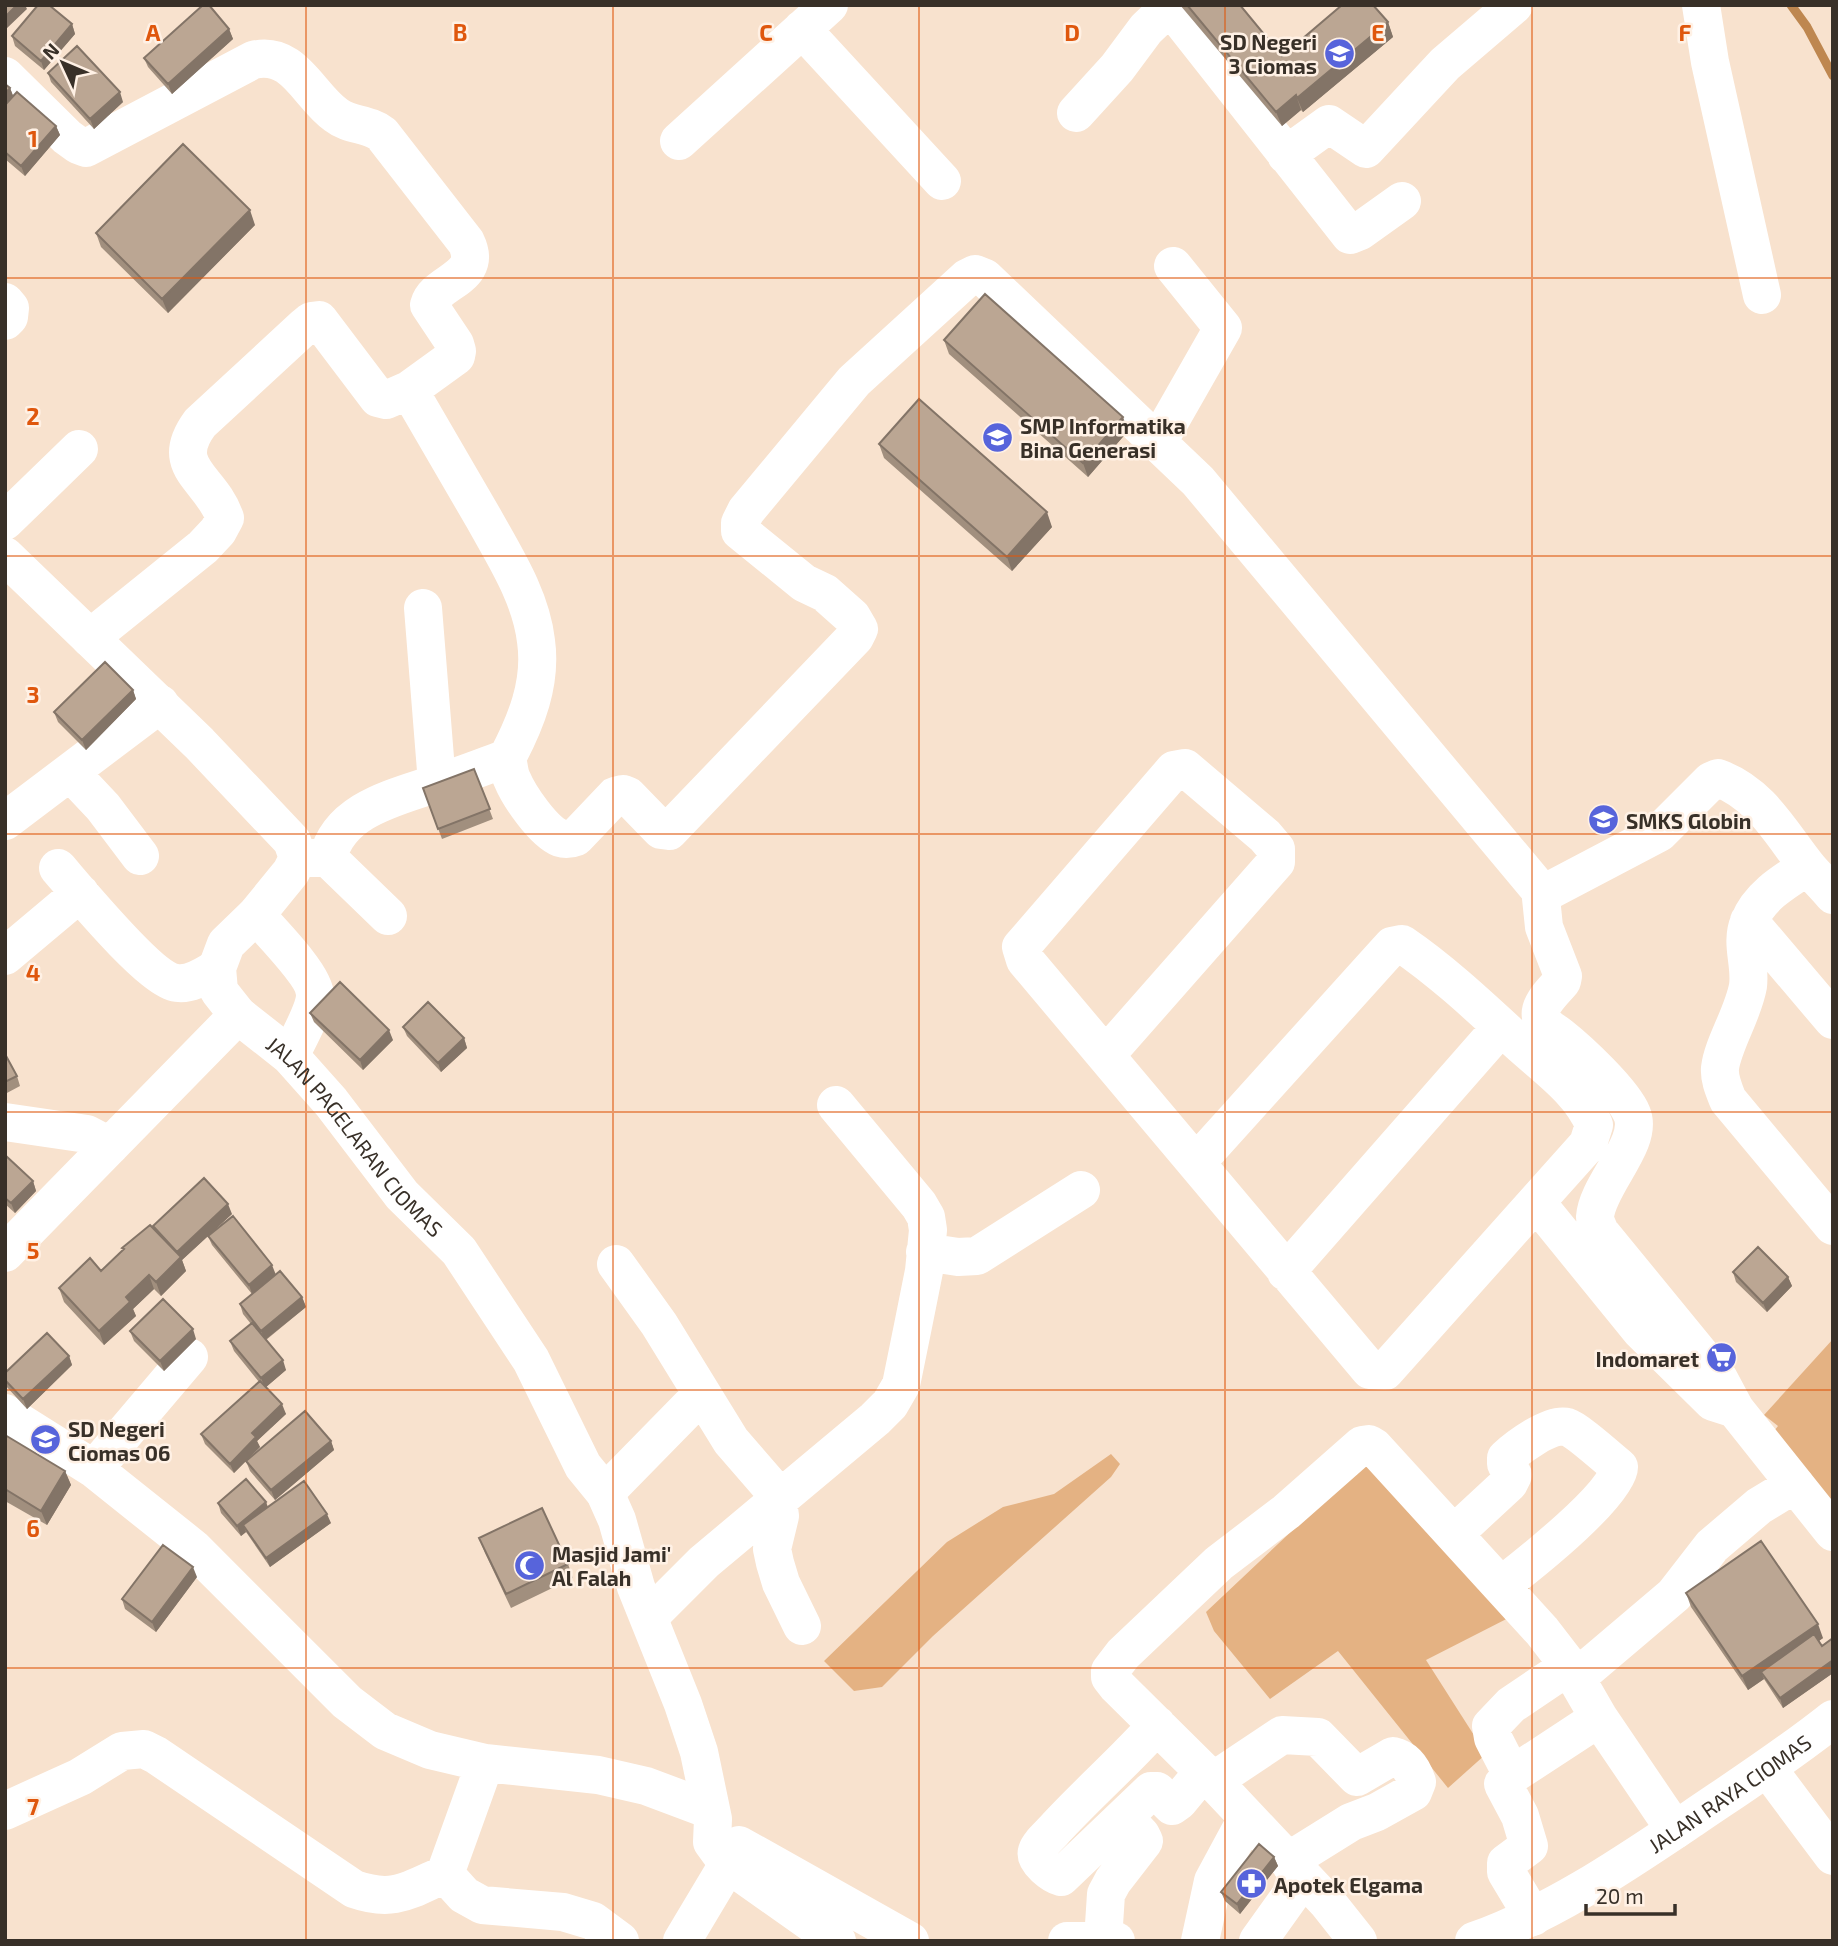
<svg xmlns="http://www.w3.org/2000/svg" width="1838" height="1946" font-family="'Exo 2',sans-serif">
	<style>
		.green { fill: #e4b283 }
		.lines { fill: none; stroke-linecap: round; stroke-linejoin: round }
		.stream { stroke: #be8750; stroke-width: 9 }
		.minor { stroke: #fff; stroke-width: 38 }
		.major { stroke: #fff; stroke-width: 38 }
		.wall { fill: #a18f7e }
		.shaded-wall { fill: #837467 }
		.building { fill: #bba693; stroke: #837467; stroke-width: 2 }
		.grid { fill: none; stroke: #df570d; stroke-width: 2; stroke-opacity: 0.55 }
		.labels { text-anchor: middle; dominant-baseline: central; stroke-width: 5; stroke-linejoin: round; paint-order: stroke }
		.poi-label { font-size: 21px; font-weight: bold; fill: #383028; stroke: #fff1e5; text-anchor: start }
		.street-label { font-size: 21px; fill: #383028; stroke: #fff1e5 }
		.grid-label { font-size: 23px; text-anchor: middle; font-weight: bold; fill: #df570d; stroke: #fff1e5; stroke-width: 5; stroke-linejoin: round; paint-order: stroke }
	</style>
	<rect width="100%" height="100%" fill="#f8e2ce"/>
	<path class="green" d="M1833,1339V1510L1760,1449L1778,1426L1764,1415Z
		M1384,1444L1529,1588L1536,1604L1426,1660L1486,1754L1448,1788L1338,1651L1270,1699L1214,1631L1206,1612Z
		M1111,1454L1120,1464L1111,1477L933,1636L882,1687L854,1691L824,1661L947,1542L1003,1507L1054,1494Z"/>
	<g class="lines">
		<path class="stream" d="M1791,5L1807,27L1833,76"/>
		<path class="minor" d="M1169,5L1350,235L1360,231L1402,201
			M1701,5L1710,62L1762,295
			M802,29L942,181
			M5,76L67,137L78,145L86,148L253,60C294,50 308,95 336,115C350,126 368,123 382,134L466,242C484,279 436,280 429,305L455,344L457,351L456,356L409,390
			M1076,113L1117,68L1146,29L1170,6
			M679,141L829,5
			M1286,155L1329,124L1366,149L1445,64L1514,5
			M5,302L10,308L9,317L5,321
			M1158,442L1223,328L1173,266
			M5,521L79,449
			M423,608L437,783
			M90,638L203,547L218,531L225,518C211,477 167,468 200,423L305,326L311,321L319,320L378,398L386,400L409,390C434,433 459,476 484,519C505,557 531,597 536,641C542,683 526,722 507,758C509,765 509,773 512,779C519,796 543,831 560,838C566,840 571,839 576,837L615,796L623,794L628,796L661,830L669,831L855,637L859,629L852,617L825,593L804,583L740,531V523L746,511L854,381L967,278L975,274L985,278L1198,481L1543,894
			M70,772L103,807L140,856
			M5,821L160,704
			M302,858H328L388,916
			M328,858C339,808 398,797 440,782C463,775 485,766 507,758
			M1807,867C1785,881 1759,896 1749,922C1740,943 1751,964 1748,986C1743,1014 1723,1044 1720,1068C1719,1079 1724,1090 1728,1100L1833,1226
			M58,868C78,891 151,980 177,983C192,985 205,975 217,968
			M256,915C270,931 315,976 315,995C315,1010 297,1041 290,1056
			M1749,921L1833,1020
			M5,956L80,893
			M1106,1055L1276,862V849L1265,836L1185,768L1174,770L1021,947L1025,960L1370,1370L1385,1371L1588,1144L1594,1125C1581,1091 1544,1066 1518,1042C1481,1008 1443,972 1402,944L1392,946L1382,957L1197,1162
			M5,1122L87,1134L110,1146
			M1536,1202L1641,1331L1713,1402L1735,1409L1833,1532
			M925,1252L958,1257L977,1256L1081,1190
			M5,1253L238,1015
			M616,1264L659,1324L731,1441L770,1486L778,1501L780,1516L772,1549L775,1563L781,1583L802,1626
			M1286,1272L1501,1027
			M1735,1409L1719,1379L1704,1359L1600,1232C1598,1227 1595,1222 1595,1217C1597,1185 1644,1143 1632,1114C1623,1092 1579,1051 1560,1036C1553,1030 1543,1026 1541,1017C1538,1004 1555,990 1562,981L1563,976L1544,927L1541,898L1543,894L1659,833L1711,781L1718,778C1761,794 1780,832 1807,866C1815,876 1825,885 1833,895
			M5,1413L94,1469L193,1548L347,1702L385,1731L430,1750L485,1763L598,1775L646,1786L710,1810
			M94,1469L189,1357
			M605,1493L701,1395
			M1454,1534L1509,1483L1513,1475L1506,1464V1458C1517,1448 1551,1422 1567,1427C1577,1430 1609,1459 1619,1467C1621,1492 1524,1568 1502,1585
			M649,1617L704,1562L875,1419L890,1404L901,1385L913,1326L924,1271L928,1230L926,1217L919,1205L836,1105
			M1569,1666L1511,1705L1491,1726L1493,1738L1512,1775L1599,1718
			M1575,1679L1674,1595L1712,1546L1759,1506L1795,1484
			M1157,1725C1124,1762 1087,1794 1054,1830C1049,1836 1039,1844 1037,1851C1034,1861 1053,1875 1061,1877L1151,1791H1157L1172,1806L1179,1801L1203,1772
			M1768,1769L1833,1856
			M1512,1775L1503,1784L1520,1816L1529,1846L1506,1863V1872L1533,1917
			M1213,1781L1282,1735L1318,1737L1357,1777L1393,1756C1406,1759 1413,1770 1417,1782L1413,1792L1377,1812L1351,1822L1298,1855L1291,1865
			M5,1811L80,1777L122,1751L144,1749L156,1755L354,1889C394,1903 409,1890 445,1874L485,1763
			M445,1874L464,1895L482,1905L563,1912L593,1921L620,1941
			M1103,1940L1106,1894L1113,1881L1144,1841L1141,1835L1124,1817
			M682,1941L728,1864
			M1200,1941L1213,1881L1247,1818
			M1258,1941L1303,1878
			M1358,1941L1327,1902L1213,1781L1117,1686L1110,1677V1671L1123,1654L1219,1563L1286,1512L1362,1445L1369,1444L1374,1447L1542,1631L1569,1666L1599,1718L1675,1830"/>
		<g class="major">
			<path id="s1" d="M5,556L199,743L292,841L298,858L291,872L256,915L226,944L217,968L219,991L238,1015L290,1056L331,1102L402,1195L459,1251L531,1360L583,1466L605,1493L617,1520L636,1587L683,1704L699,1752L713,1819L712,1842L728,1864L837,1941"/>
			<path d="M739,1845L910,1941"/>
			<path d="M1067,1941H1116"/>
			<path id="s2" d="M1474,1941C1553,1913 1623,1865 1693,1818C1740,1786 1788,1755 1833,1719"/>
		</g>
	</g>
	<path class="wall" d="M1180,5H1240L1282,56L1388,22L1393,37L1303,112L1301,110L1282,126Z
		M72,24L75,34L44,70L15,46L12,36Z
		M229,29L233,39L172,94L148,67L144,58Z
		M48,73L123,102L94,129L51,82Z
		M5,84L10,88L13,96L56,126L60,135L25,176L5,159Z
		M255,225L168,313L101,247L96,233Z
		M944,340L1128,431L1088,477L949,354Z
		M879,444L1052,527L1012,571L884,458Z
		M133,690L136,699L86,750L58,722L54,712Z
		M474,769L493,819L442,839L423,788Z
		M310,1013L393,1040L363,1070L314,1022Z
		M403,1027L464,1038L467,1048L441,1072L407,1036Z
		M5,1054L17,1076L20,1086L5,1094Z
		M5,1155L33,1181L36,1191L15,1213L5,1204Z
		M232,1214L209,1235L276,1275L302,1297L306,1307L266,1340L286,1370L266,1387L286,1414L257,1441L260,1447L234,1473L205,1444L201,1434L259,1382L234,1351L230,1341L251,1324L243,1314L240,1304L252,1294L212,1245L208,1236L182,1260L186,1271L161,1296L154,1289L133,1309L136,1316L104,1345L64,1302L59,1288L101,1271L123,1250L122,1248L154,1229L153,1226Z
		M1733,1272L1788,1277L1792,1286L1767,1312L1736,1282Z
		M130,1331L196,1339L164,1371L134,1341Z
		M69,1356L72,1365L27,1409L5,1385V1373Z
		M5,1435L65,1471L71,1485L47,1525L5,1501Z
		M331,1441L334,1450L275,1500L250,1471L246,1461Z
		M266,1502L268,1507L331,1523L270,1567L246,1532L241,1536L221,1513L218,1503Z
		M479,1538L568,1564L573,1578L511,1608L485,1553Z
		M197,1577L156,1632L125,1609L122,1599Z
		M1686,1593L1823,1638L1819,1641L1822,1646L1833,1638V1673L1783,1708L1764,1679L1748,1690L1691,1607Z
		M1274,1857L1278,1866L1240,1914L1225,1901L1221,1892Z"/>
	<path class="shaded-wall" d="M17,5H25L27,9L5,30V17Z
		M1388,22L1393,37L1303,112L1297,98Z
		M72,24L75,34L44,70L41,61Z
		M229,29L233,39L172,94L168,84Z
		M10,88L14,98L5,108V94Z
		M120,92L123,102L94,129L90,119Z
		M1296,95L1301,110L1282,126L1276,112Z
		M56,126L60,135L25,176L21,166Z
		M250,210L255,225L168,313L162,299Z
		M1123,417L1128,431L1088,477L1083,463Z
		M1047,512L1052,527L1012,571L1007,557Z
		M133,690L136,699L86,750L82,740Z
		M389,1030L393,1040L363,1070L360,1060Z
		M464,1038L467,1048L441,1072L438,1063Z
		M33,1181L36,1191L15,1213L11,1203Z
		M228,1204L232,1214L182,1260L186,1271L161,1296L156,1282L177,1252Z
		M272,1265L276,1275L252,1294L249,1285Z
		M149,1275L154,1289L133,1309L136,1316L104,1345L99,1331L126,1297Z
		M1788,1277L1792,1286L1767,1312L1763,1303Z
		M302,1297L306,1307L265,1340L261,1331Z
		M193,1329L196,1339L164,1371L160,1361Z
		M69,1356L72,1365L27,1409L23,1399Z
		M283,1360L286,1370L265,1388L261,1378Z
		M282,1404L286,1414L257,1441L260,1447L234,1473L230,1464L252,1433Z
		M331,1441L334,1450L275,1500L271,1490Z
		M65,1471L71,1485L47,1525L41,1511Z
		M266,1502L269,1512L243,1525L246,1532L241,1536L237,1526Z
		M327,1514L331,1523L270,1567L266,1558Z
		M193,1567L197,1577L156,1632L152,1622Z
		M1818,1624L1823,1638L1766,1678L1761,1672L1764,1679L1748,1690L1742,1676Z
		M1833,1660V1673L1783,1708L1780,1698Z
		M1274,1857L1278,1866L1240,1914L1237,1904Z"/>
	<path class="building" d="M5,5H17L5,17Z
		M38,5H49L72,24L41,61L12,36Z
		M203,5H209L229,29L168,84L144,58Z
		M1187,5H1240L1282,56L1342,5H1373L1388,22L1297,98L1296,95L1276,112Z
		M77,46L120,92L90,119L48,73Z
		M5,84L10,88L5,94Z
		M17,92L56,126L21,166L5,152V105Z
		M183,144L250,210L162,299L96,233Z
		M985,294L1123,417L1083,463L944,340Z
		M919,399L1047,512L1007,557L879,444Z
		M105,662L133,690L82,740L54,712Z
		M474,769L490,809L438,829L423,788Z
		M340,982L389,1030L360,1060L310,1013Z
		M428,1002L464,1038L438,1063L403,1027Z
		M5,1054L17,1076L5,1082Z
		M5,1155L33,1181L11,1203L5,1198Z
		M204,1178L228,1204L177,1252L153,1226Z
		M233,1216L272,1265L249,1285L208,1236Z
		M150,1225L181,1257L156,1282L149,1275L126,1297L130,1302L99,1331L59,1288L90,1258L101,1271L124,1249L122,1248Z
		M1758,1247L1788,1277L1763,1303L1733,1272Z
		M280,1271L302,1297L261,1331L240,1304Z
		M163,1299L193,1329L160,1361L130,1331Z
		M252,1323L283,1360L261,1378L230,1341Z
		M47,1333L69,1356L23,1399L5,1380V1373Z
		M260,1381L282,1404L252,1433L256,1437L230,1464L201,1434Z
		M305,1411L331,1441L271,1490L246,1461Z
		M5,1435L65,1471L41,1511L5,1489Z
		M246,1479L266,1502L237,1526L218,1503Z
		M304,1481L327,1514L266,1558L243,1525Z
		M542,1508L568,1564L506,1594L479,1538Z
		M1761,1541L1818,1624L1742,1676L1686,1593Z
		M163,1545L193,1567L152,1622L122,1599Z
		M1814,1634L1822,1646L1833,1638V1660L1780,1698L1761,1672Z
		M1259,1844L1274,1857L1237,1904L1221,1892Z"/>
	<path class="grid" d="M306,5V1941M613,5V1941M919,5V1941M1225,5V1941M1532,5V1941M5,278H1833M5,556H1833M5,834H1833M5,1112H1833M5,1390H1833M5,1668H1833"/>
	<defs>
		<symbol id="school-disc" viewBox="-11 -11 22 22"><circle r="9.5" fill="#5764db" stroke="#fff1e5"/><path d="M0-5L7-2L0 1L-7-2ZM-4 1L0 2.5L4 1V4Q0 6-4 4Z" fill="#fff"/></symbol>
		<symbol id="supermarket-disc" viewBox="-11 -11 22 22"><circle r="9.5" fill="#5764db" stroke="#fff1e5"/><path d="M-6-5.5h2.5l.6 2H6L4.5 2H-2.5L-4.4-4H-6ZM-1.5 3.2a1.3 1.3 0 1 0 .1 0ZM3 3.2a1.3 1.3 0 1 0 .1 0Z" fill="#fff"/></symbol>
		<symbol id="mosque-disc" viewBox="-11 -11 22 22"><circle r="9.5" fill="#5764db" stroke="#fff1e5"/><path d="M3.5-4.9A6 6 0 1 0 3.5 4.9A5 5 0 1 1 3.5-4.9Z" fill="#fff"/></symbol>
		<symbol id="pharmacy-disc" viewBox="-11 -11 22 22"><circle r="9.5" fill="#5764db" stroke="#fff1e5"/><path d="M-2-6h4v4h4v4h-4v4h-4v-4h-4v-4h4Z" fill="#fff"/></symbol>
	</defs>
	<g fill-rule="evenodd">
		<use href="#school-disc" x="1322" y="36" width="35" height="35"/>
		<use href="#school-disc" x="980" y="420" width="35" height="35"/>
		<use href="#school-disc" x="1586" y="802" width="35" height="35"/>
		<use href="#supermarket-disc" x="1704" y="1340" width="35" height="35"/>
		<use href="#school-disc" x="28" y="1422" width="35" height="35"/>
		<use href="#mosque-disc" x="512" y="1548" width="35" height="35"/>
		<use href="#pharmacy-disc" x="1234" y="1866" width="35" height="35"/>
	</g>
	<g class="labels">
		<g class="poi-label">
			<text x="1317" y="41" text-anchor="end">SD Negeri<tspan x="1317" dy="24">3 Ciomas</tspan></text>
			<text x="1020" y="425">SMP Informatika<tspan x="1020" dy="24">Bina Generasi</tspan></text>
			<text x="1626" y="820">SMKS Globin</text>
			<text x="1699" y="1358" text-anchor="end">Indomaret</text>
			<text x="68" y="1428">SD Negeri<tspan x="68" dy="24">Ciomas 06</tspan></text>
			<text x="552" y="1553">Masjid Jami'<tspan x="552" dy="24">Al Falah</tspan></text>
			<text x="1274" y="1884">Apotek Elgama</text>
		</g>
		<g class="street-label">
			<text stroke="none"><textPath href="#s1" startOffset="784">JALAN PAGELARAN CIOMAS</textPath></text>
			<text stroke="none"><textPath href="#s2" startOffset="296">JALAN RAYA CIOMAS</textPath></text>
		</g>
	</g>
	<g class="grid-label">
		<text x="153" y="41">A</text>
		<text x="460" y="41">B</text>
		<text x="766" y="41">C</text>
		<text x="1072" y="41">D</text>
		<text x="1378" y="41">E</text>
		<text x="1685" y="41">F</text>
		<text x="33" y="147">1</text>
		<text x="33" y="425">2</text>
		<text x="33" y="703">3</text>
		<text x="33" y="981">4</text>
		<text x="33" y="1259">5</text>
		<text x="33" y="1537">6</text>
		<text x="33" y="1815">7</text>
	</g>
	<rect width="1838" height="1946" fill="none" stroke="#383028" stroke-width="14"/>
	<g transform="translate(63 63) rotate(314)" stroke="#fff1e5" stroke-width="5" paint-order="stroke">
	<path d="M0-5L12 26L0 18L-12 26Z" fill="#383028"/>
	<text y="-10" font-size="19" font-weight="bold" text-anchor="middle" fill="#383028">N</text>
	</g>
	<path d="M1586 1904v10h89v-10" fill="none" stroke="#383028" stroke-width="3.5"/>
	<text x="1596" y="1904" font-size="21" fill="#383028" stroke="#fff1e5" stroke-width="5" paint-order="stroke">20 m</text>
</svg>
